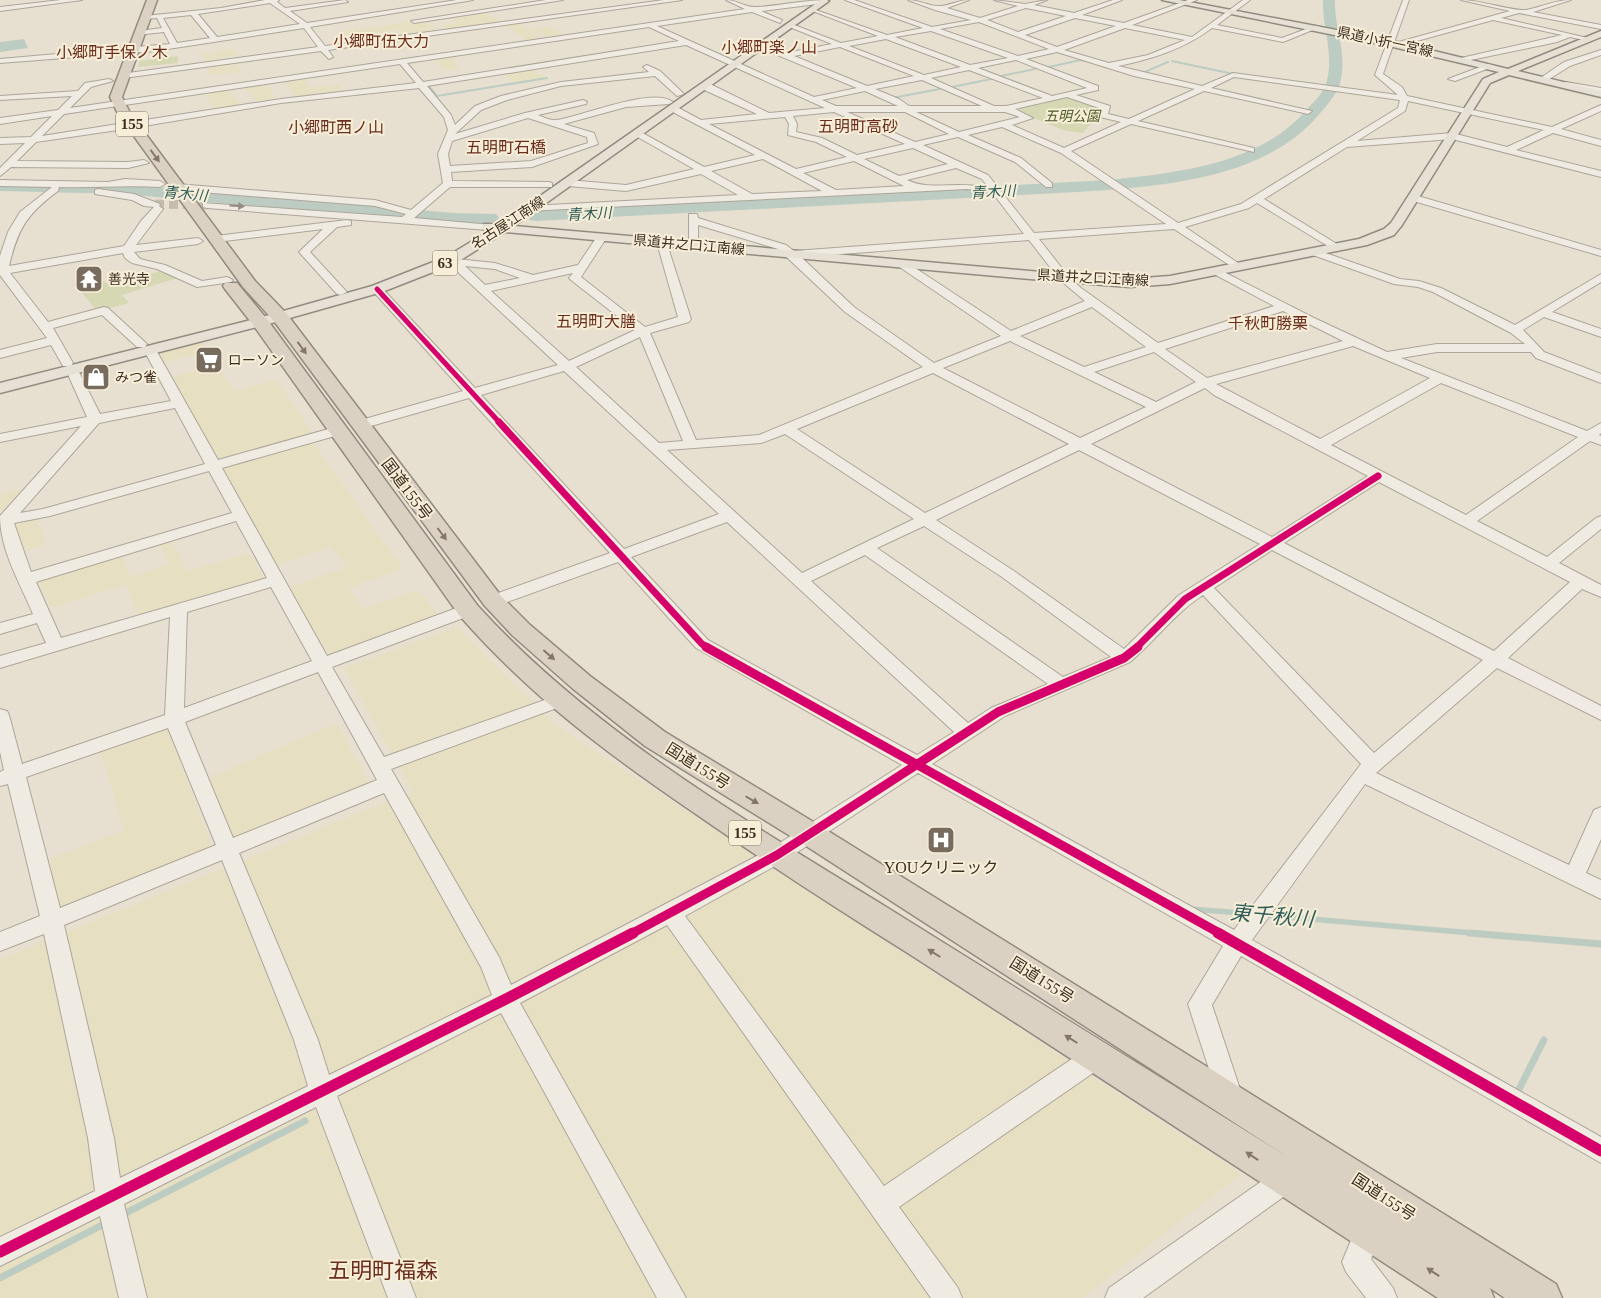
<svg xmlns="http://www.w3.org/2000/svg" width="1601" height="1298" font-family="'Times New Roman','Noto Sans JP',serif">
	<style>
		.farmland { fill: #e6dfc2 }
		.green { fill: #d6d7b3 }
		.water { fill: #bcccc2 }
		.lines { fill: none; stroke-linecap: round; stroke-linejoin: round }
		.stream-far2 { stroke: #bcccc2; stroke-width: 2 }
		.stream-far1 { stroke: #bcccc2; stroke-width: 5.5 }
		.stream { stroke: #bcccc2; stroke-width: 7 }
		.river { fill: #bcccc2; fill-rule: evenodd }
		.minor-tunnel { stroke: #c5bcae; stroke-width: 9; stroke-dasharray: 9 5; stroke-linecap: butt }
		.minor-casing { stroke: #ada599; stroke-width: 2 }
		.major-casing { stroke: #928b80; stroke-width: 3 }
		.highway-casing { stroke: #928b80; stroke-width: 3 }
		.minor { fill: #efebe3; fill-rule: evenodd }
		.major { fill: #e6e1d4; fill-rule: evenodd }
		.highway { fill: #dad1c2; fill-rule: evenodd }
		.cycleway-far3-casing { stroke: #f7eed8; stroke-width: 7 }
		.cycleway-far2-casing { stroke: #f7eed8; stroke-width: 9 }
		.cycleway-far1-casing { stroke: #f7eed8; stroke-width: 12 }
		.cycleway-casing { stroke: #f7eed8; stroke-width: 14 }
		.cycleway-far3 { stroke: #d6006c; stroke-width: 5 }
		.cycleway-far2 { stroke: #d6006c; stroke-width: 7 }
		.cycleway-far1 { stroke: #d6006c; stroke-width: 9 }
		.cycleway { stroke: #d6006c; stroke-width: 11 }
		.oneway { fill: #847769 }
		.oneway2 { fill: #968c82 }
		.labels { text-anchor: middle; dominant-baseline: central; stroke-width: 4; stroke-linejoin: round; paint-order: stroke }
		.far-street-label { font-size: 14px; fill: #3d2e20; stroke: #f7eed8 }
		.far-park-label { font-size: 14px; font-style: italic; fill: #4d5a26; stroke: #f7eed8 }
		.far-poi-label { font-size: 14px; fill: #3d2e20; stroke: #f7eed8; text-anchor: start }
		.shield { fill: #f7eed8; stroke: #756857; stroke-width: 1 }
		.shield-label { font-size: 15px; font-weight: bold; fill: #3d2e20 }
		.far-water-label { font-size: 15px; font-style: italic; fill: #2f5d5a; stroke: #f7eed8 }
		.far-quarter-label { font-size: 16px; fill: #6b2e1e; stroke: #f7eed8 }
		.street-label { font-size: 16px; fill: #3d2e20; stroke: #f7eed8 }
		.poi-label { font-size: 16px; fill: #3d2e20; stroke: #f7eed8 }
		.near-water-label { font-size: 21px; font-style: italic; fill: #2f5d5a; stroke: #f7eed8 }
		.near-quarter-label { font-size: 22px; fill: #6b2e1e; stroke: #f7eed8 }
	</style>
	<rect width="100%" height="100%" fill="#e7e0d1"/>
	<path class="farmland" d="M483,11L503,24L448,31L440,25L457,23L448,16Z
		M423,20L444,32L408,37L399,30L369,34L378,42L368,43L363,39L339,42V32L342,31Z
		M519,23L529,29L548,26L563,35L548,38L539,32L534,33L542,39L528,41L503,25Z
		M233,49L239,55L219,58L222,63L207,65L203,54Z
		M450,56L461,68L444,71L434,59Z
		M239,62V71L243,72L207,75L208,67Z
		M532,69L547,78L516,83L502,73Z
		M303,78L310,87L339,84L340,93L297,99L284,81Z
		M266,84L277,100L258,103L244,87Z
		M228,90L243,106L216,110L204,94Z
		M201,340L207,352L162,363L156,352Z
		M217,366L234,391L276,380L313,434L218,460L170,377Z
		M313,442L403,569L349,588L363,609L419,590L439,615L326,656L289,587L346,567L331,547L276,566L223,467Z
		M23,489L0,513V493Z
		M37,520L46,544L25,551L15,524Z
		M172,541L188,571L249,553L264,579L139,617L126,585L51,608L38,581L122,557L131,577L170,564L159,544Z
		M457,627L554,724L1241,1174L1082,1298H0V959L413,791L344,668Z
		M337,723L371,786L234,841L210,777Z
		M167,726L213,849L59,913L49,859L124,830L100,752Z"/>
	<path class="green" d="M178,56V63L138,67L140,61Z
		M1068,97L1102,109C1099,117 1089,125 1083,133L1066,131L1013,110Z
		M160,271L178,278L122,295L129,303L97,311L78,288L104,281L107,284L116,282L118,284Z"/>
	<path class="water" d="M24,39L28,48L0,52V42Z"/>
	<g class="lines">
		<path class="stream-far2" d="M1172,61L1238,75
			M1044,68L1081,60L1090,62
			M1140,74L1168,62
			M1001,76L1035,69
			M428,85L437,96L547,78
			M952,87L996,78
			M892,98L945,88"/>
		<path class="stream-far1" d="M1191,909L1253,914
			M1264,915L1484,934"/>
		<path class="stream" d="M1469,933L1601,944
			M1516,1095L1544,1040
			M120,1216L305,1121
			M0,1278L106,1223"/>
		<path class="river" d="M1323,0H1335C1334,28 1348,54 1340,83C1337,93 1329,103 1322,111C1266,181 1159,186 1077,192L536,221L530,220L527,216L530,212L536,211L1108,180C1176,173 1261,165 1308,108C1315,101 1323,93 1326,84C1335,55 1322,28 1323,0Z
			M0,181L124,184L454,213L496,214L499,218L496,222L454,225L124,194L0,191Z"/>
		<path class="minor-tunnel" d="M155,204L207,205"/>
		<defs>
			<path id="minor" d="M61,0H82L0,11V7Z
				M265,0H279L277,2L285,8L345,0L348,2L290,11L307,23L457,0H473L310,27L325,46L664,0H682L328,50L333,57L329,59L321,51L124,78L120,76L121,74L318,47L304,28L155,51L0,63V59L170,44L164,32L137,35L140,31L162,28L157,18L147,19L145,16L221,8ZM270,3L300,24L217,37L198,14ZM191,15L210,38L177,43L163,18Z
				M546,0H563L414,23L411,21Z
				M726,0C737,0 746,8 756,7C780,6 803,0 828,0L825,3L761,11L782,20L780,23L752,12L657,26L814,97L857,88L758,47V43L786,53L832,44L787,26L789,23L841,43L878,36L810,10V8L887,35L923,28L845,0H854L932,27L971,20L935,10L908,0C919,0 931,7 941,6C951,5 959,0 969,0L947,8L980,18L1018,6L994,0L1025,4L1047,0L1034,5L1074,13L1113,0H1122L1082,15L1124,23L1188,0H1197L1132,25L1192,37L1243,0H1250L1217,25L1282,38L1314,26L1320,27L1283,42L1212,28C1184,49 1152,59 1118,66L1202,86L1233,73L1398,95L1375,75L1403,0H1409L1383,74L1402,87L1407,96L1552,127L1601,105V111L1561,129L1601,140V146L1553,133L1516,150L1601,171V177L1452,139L1347,147L1264,199L1340,246V250L1336,251L1257,203L1249,208L1185,227L1241,265V269L1237,270L1174,229L1039,239L1068,276L1081,288L1158,343L1274,306L1212,273V269L1216,268L1314,318L1387,352L1437,344H1525L1511,333L1433,292L1418,287L1394,284L1310,254V250L1314,249L1400,279L1419,281L1441,288L1515,325L1601,274V282L1552,312L1601,329V337L1544,317L1523,330L1544,352L1601,374V383L1536,358L1531,352H1437L1401,358L1587,431L1601,423V433L1599,435L1601,436V445L1590,441L1477,521L1547,557L1596,518L1601,516V529L1559,563L1601,585V597L1582,589L1508,658L1601,706V720L1497,668L1376,773L1569,865L1594,810L1601,807V839L1586,873L1601,880V899L1365,784L1252,940L1601,1137V1163L1241,956L1212,1005L1243,1098L1239,1106L1230,1110L1221,1106L1188,1004L1223,946L918,773L784,861L685,916L884,1186L1088,1048L1097,1045L1106,1048L1109,1056L1106,1064L899,1207L958,1288L962,1298H931L667,925L520,1003L686,1298H657L501,1013L337,1096L416,1298H388L316,1107L124,1204L147,1298H119L100,1216L0,1266V1237L95,1191L88,1138L44,934L0,951V932L40,916L8,784L0,786V772L4,770L0,752V709L7,711L9,715L22,764L165,715L170,617L0,668V656L46,643L37,623L0,634V623L33,614C20,583 0,550 0,516L81,426L0,442V434L87,417L66,370L72,366L78,370L100,414L171,401L144,350L150,346L156,350L218,460L332,428H342L344,431L342,434L222,468L327,656L462,606H474L476,610L474,614L332,667L384,757L553,697L559,695L565,697L568,701L565,705L391,769L499,957L511,985L770,849L902,765L696,648L618,562L499,605H487L485,601L487,597L610,553L469,398L364,428H354L352,425L354,422L463,391L371,289L373,287H381L475,388L558,365L447,262V258L495,263L533,275L578,265L598,235H606L607,237L581,277L645,327L678,317L657,243L662,240L666,241L691,319L689,322L650,333L696,440L759,435L923,367L845,312L778,249L698,225V245L697,247H689V214H697L698,218L786,245L794,251L1024,234L982,179L956,168L907,180C929,191 957,181 982,187V191L967,189L526,211V207L530,206L738,195L701,174L626,191L568,186L563,183L568,180L626,185L694,169L634,135V131L637,130L704,167L755,155L669,110V106H675L701,120L757,114L700,88V84L712,85L769,113L825,108L686,45L427,86L451,115L455,125L475,106L501,96L561,82L649,72L643,67L647,65L660,71L684,94L677,96L655,76L561,86L507,100L481,110L455,134L525,113L583,100L587,102L586,104L538,115C543,117 551,121 556,120C581,117 652,86 673,102L669,104L626,107L564,124L594,133L598,144L532,167L451,172L452,181L549,182L552,183V187H450L414,218L492,225V229L488,230L207,208L203,207V203L402,217L406,214L375,206L177,190L172,187L177,184L375,200L411,210L443,183L438,154L448,130L444,117L419,88L281,103L132,128L128,125L132,122L281,99L416,83L400,64L64,114L42,136L118,124L122,127L118,130L36,142L17,161L128,162L144,160L149,163L128,168L11,167L0,176V168L25,143L0,144V138L31,137L52,116L0,124V118L58,110L72,96L0,100V96L78,91L85,83L109,79L113,81L91,87L70,108L745,9ZM1026,8L1066,16L1018,32L987,20ZM1075,18L1116,26L1057,47L1025,35ZM979,22L1049,49L1018,56L940,29ZM649,27L679,41L423,82L407,63ZM1125,28L1185,40L1148,55L1109,63L1064,50ZM931,31L1008,58L970,65L895,37ZM886,39L961,67L924,75L849,46ZM840,47L914,76L867,86L794,56ZM1057,52L1134,76L1195,89L1129,119L1108,114L1110,106L1076,95L1098,90V86L1026,59ZM1016,60L1087,88L1052,96L978,68ZM969,70L1043,98L1006,106H994L931,78ZM1234,77L1400,100L1398,108L1241,204L1178,223L1071,151L1131,124L1254,152V148L1138,121L1204,91L1308,114L1312,111L1211,88ZM922,80L982,106H909L899,99L875,89ZM865,91L898,106H836L822,100ZM1067,97L1102,109L1100,117L1121,122L1064,148L1012,125L1033,118L1015,109ZM1408,101L1544,130L1507,147L1452,133L1357,141L1405,111ZM834,112L905,144L857,155L822,138L796,132L797,124L793,116ZM847,112H905L949,134L915,142ZM916,112H1005L1020,117L959,132ZM785,117L789,124L788,135L816,142L847,157L796,169L709,124ZM528,118L587,137L588,143L531,161L450,166L448,154L452,141ZM1002,127L1061,153L1166,224L1034,233L988,175L923,145L958,137L1015,162L1046,187H1052V183L1021,158L968,135ZM913,148L948,164L899,176L864,159ZM763,159L822,191L752,194L711,171ZM854,161L904,186L836,190L803,173ZM1029,240L1060,280L1085,301L1011,331L906,262H898V266L1001,336L934,363L854,307L801,257ZM465,266L495,269L520,278L485,285ZM573,273L569,278L571,280L635,330L569,361L491,291ZM1092,307L1146,347L1084,367L1020,336ZM1283,311L1343,341L1207,378L1165,349ZM640,337L683,441L659,443L576,367ZM1010,341L1146,407L1080,438L943,368ZM1353,346L1430,378L1320,439L1216,384ZM1154,352L1196,382L1156,402L1094,372ZM564,371L719,514L624,549L481,395ZM933,373L1069,444L925,513L797,429ZM1441,383L1578,437L1466,515L1331,445ZM1205,388L1214,395L1368,476L1272,537L1091,444ZM175,408L205,464L43,509L20,513L99,423ZM785,434L914,519L802,573L667,450L761,443ZM1079,450L1260,544L1179,595L1124,649L1014,571L936,520ZM209,471L232,513L31,572L14,523L50,516ZM1379,482L1570,582L1494,651L1284,543ZM236,521L267,578L61,638L36,582ZM727,522L954,732L917,755L708,640L631,557ZM924,526L1002,577L1111,657L1063,677L877,548ZM1272,550L1483,660L1374,753L1214,588ZM865,555L1048,684L991,708L968,723L811,581ZM271,587L312,661L184,708L187,612ZM1203,595L1361,764L1234,930L932,764L1005,716L1130,662C1155,641 1175,613 1203,595ZM318,672L377,780L233,838L185,722ZM168,728L216,845L60,908L26,777ZM384,793L481,967L492,995L329,1075L318,1040L239,853ZM222,860L294,1040L308,1086L120,1178L114,1138L64,925Z
				M1461,0C1480,0 1511,11 1526,10C1542,7 1555,0 1571,0L1533,12L1601,25V29L1519,13L1501,18L1592,39L1588,41L1570,37L1557,42L1461,62V58L1562,35L1493,20L1395,47V43L1510,11Z
				M1601,50V55L1570,66L1546,81L1539,79L1564,62Z
				M1488,64L1495,66L1455,81L1448,79Z
				M1566,82L1601,88V92L1563,86L1562,84Z
				M125,179L160,181L165,184L160,187C126,185 93,188 59,187L58,191C27,214 18,228 9,266L124,246L141,221L154,207L144,206L132,200L95,194V190L98,189L134,194L160,204L159,206L163,209L136,245L198,238L203,241L198,244L134,252L140,259L165,265L202,281L227,277L233,280L231,282L197,287L157,269L132,263L125,258L123,253L10,273L48,322L104,307L108,308L147,344L145,347H137L102,315L53,328L73,363L71,366H63L51,345L0,358V350L47,338L0,275V256L8,232L20,212L52,187L0,186V180L108,182Z
				M1410,196H1418L1601,250V256L1410,200Z
				M347,220L351,221V225L337,227L310,252L345,290L347,292L341,295L337,294L299,252L323,229L216,242L211,239L216,236Z
				M1288,1165L1297,1169L1301,1178L1297,1187L1143,1298H1105L1109,1288L1279,1169Z
				M1369,1217L1379,1221L1383,1231L1371,1259L1393,1288L1397,1298H1366L1346,1272L1342,1262L1359,1221Z"/>
			<path id="major" d="M821,0L829,1L514,226L1064,274L1130,279L1170,276L1359,239L1384,229L1391,223L1483,79L1499,72L1389,46L1162,0H1179L1389,40L1508,69L1601,31V37L1518,71L1601,91V97L1509,75L1490,83L1402,225L1394,235L1367,245L1170,284L1130,287L1064,282L505,232L456,263L382,292L265,325L0,393V383L255,319L372,286L446,257L489,231L484,230L482,227L484,224H500Z"/>
			<path id="highway" d="M147,0H157L122,97L130,113L255,281L286,313L501,596L530,625L590,676L665,732L820,826L1556,1284L1562,1298H1505L1490,1288L1494,1298H1438C1263,1184 1089,1070 914,957C839,910 765,862 693,812C605,752 530,696 459,615L254,326L225,289L223,286L225,283H237L266,318L477,605C589,729 741,818 883,905C1019,990 1156,1074 1292,1160L800,842L645,746L572,688L512,635L485,606L274,321L243,287L118,114L110,97Z"/>
		</defs>
		<use href="#minor" class="minor-casing"/>
		<use href="#major" class="major-casing"/>
		<use href="#highway" class="highway-casing"/>
		<use href="#minor" class="minor"/>
		<use href="#major" class="major"/>
		<use href="#highway" class="highway"/>
		<defs>
			<path id="cycleway-far3" d="M377,289L500,423"/>
			<path id="cycleway-far2" d="M499,422L702,644L709,648
				M1136,648L1185,599L1378,476"/>
			<path id="cycleway-far1" d="M706,647L1221,934
				M631,934L777,855L998,712L1124,658L1138,647"/>
			<path id="cycleway" d="M1218,933L1601,1151
				M0,1252L506,999L633,933"/>
		</defs>
		<use href="#cycleway-far3" class="cycleway-far3-casing"/>
		<use href="#cycleway-far2" class="cycleway-far2-casing"/>
		<use href="#cycleway-far1" class="cycleway-far1-casing"/>
		<use href="#cycleway" class="cycleway-casing"/>
		<use href="#cycleway-far3" class="cycleway-far3"/>
		<use href="#cycleway-far2" class="cycleway-far2"/>
		<use href="#cycleway-far1" class="cycleway-far1"/>
		<use href="#cycleway" class="cycleway"/>
	</g>
	<defs><path id="oneway-solid" d="M-6-.8H1V-3.2L6.5 0L1 3.2V.8H-6Z" transform="scale(1.25)"/></defs>
	<g class="oneway">
		<use href="#oneway-solid" transform="translate(155 156) rotate(54)"/>
		<use href="#oneway-solid" transform="translate(302 348) rotate(54)"/>
		<use href="#oneway-solid" transform="translate(442 534) rotate(53)"/>
		<use href="#oneway-solid" transform="translate(549 655) rotate(41)"/>
		<use href="#oneway-solid" transform="translate(752 800) rotate(30)"/>
		<use href="#oneway-solid" transform="translate(934 953) rotate(-148)"/>
		<use href="#oneway-solid" transform="translate(1071 1039) rotate(-148)"/>
		<use href="#oneway-solid" transform="translate(1252 1156) rotate(-147)"/>
		<use href="#oneway-solid" transform="translate(1433 1272) rotate(-147)"/>
	</g>
	<use class="oneway2" href="#oneway-solid" transform="translate(237 206) rotate(3)"/>
	<defs>
		<symbol id="temple-square" viewBox="-11 -11 22 22"><rect x="-9" y="-9" width="18" height="18" rx="4" fill="#786c5e" stroke="#f7eed8"/><path d="M0-6L5-2H3V0L6.5 2.5H4V6H1.5V3h-3V6H-4V2.5H-6.5L-3 0V-2H-5Z" fill="#fff"/></symbol>
		<symbol id="supermarket-square" viewBox="-11 -11 22 22"><rect x="-9" y="-9" width="18" height="18" rx="4" fill="#786c5e" stroke="#f7eed8"/><path d="M-6-5.5h2.5l.6 2H6L4.5 2H-2.5L-4.4-4H-6ZM-1.5 3.2a1.3 1.3 0 1 0 .1 0ZM3 3.2a1.3 1.3 0 1 0 .1 0Z" fill="#fff"/></symbol>
		<symbol id="shop-square" viewBox="-11 -11 22 22"><rect x="-9" y="-9" width="18" height="18" rx="4" fill="#786c5e" stroke="#f7eed8"/><path d="M-5-2.5h2.3a2.7 3.5 0 0 1 5.4 0H5L5.5 6h-11ZM-1.5-2.5h3a1.5 2.3 0 0 0-3 0Z" fill="#fff"/></symbol>
		<symbol id="hospital-square" viewBox="-11 -11 22 22"><rect x="-9" y="-9" width="18" height="18" rx="4" fill="#786c5e" stroke="#f7eed8"/><path d="M-5-5h3v3.5h4V-5h3V5h-3V1.5h-4V5h-3Z" fill="#fff"/></symbol>
	</defs>
	<g fill-rule="evenodd">
		<use href="#temple-square" x="73" y="263" width="32" height="32"/>
		<use href="#supermarket-square" x="193" y="344" width="32" height="32"/>
		<use href="#shop-square" x="80" y="361" width="32" height="32"/>
		<use href="#hospital-square" x="925" y="824" width="32" height="32"/>
	</g>
	<g class="labels">
		<g class="far-street-label">
			<text transform="translate(1385 42) rotate(12)">県道小折一宮線</text>
			<text transform="translate(508 223) rotate(-33)">名古屋江南線</text>
			<text transform="translate(689 245) rotate(5)">県道井之口江南線</text>
			<text transform="translate(1093 278) rotate(3)">県道井之口江南線</text>
		</g>
		<g class="far-park-label">
			<text x="1072" y="116">五明公園</text>
		</g>
		<g class="far-poi-label">
			<text x="108" y="279">善光寺</text>
			<text x="228" y="360">ローソン</text>
			<text x="115" y="377">みつ雀</text>
		</g>
		<g class="shield">
			<rect x="116" y="111.5" width="32" height="25" rx="4"/>
			<rect x="432.5" y="250.5" width="25" height="25" rx="4"/>
			<rect x="729" y="820.5" width="32" height="25" rx="4"/>
		</g>
		<g class="shield-label">
			<text x="132" y="124">155</text>
			<text x="445" y="263">63</text>
			<text x="745" y="833">155</text>
		</g>
		<g class="far-water-label">
			<text transform="translate(993 192) rotate(-3)">青木川</text>
			<text transform="translate(185 194) rotate(5)">青木川</text>
			<text transform="translate(589 214) rotate(-3)">青木川</text>
		</g>
		<g class="far-quarter-label">
			<text x="381" y="41">小郷町伍大力</text>
			<text x="769" y="47">小郷町楽ノ山</text>
			<text x="112" y="52">小郷町手保ノ木</text>
			<text x="858" y="126">五明町高砂</text>
			<text x="336" y="127">小郷町西ノ山</text>
			<text x="506" y="147">五明町石橋</text>
			<text x="596" y="321">五明町大膳</text>
			<text x="1268" y="323">千秋町勝栗</text>
		</g>
		<g class="street-label">
			<text transform="translate(407 489) rotate(53)">国道155号</text>
			<text transform="translate(698 766) rotate(32)">国道155号</text>
			<text transform="translate(1042 980) rotate(32)">国道155号</text>
			<text transform="translate(1384 1197) rotate(33)">国道155号</text>
		</g>
		<g class="poi-label">
			<text x="941" y="867">YOUクリニック</text>
		</g>
		<g class="near-water-label">
			<text transform="translate(1272 916) rotate(5)">東千秋川</text>
		</g>
		<g class="near-quarter-label">
			<text x="383" y="1270">五明町福森</text>
		</g>
	</g>
</svg>
